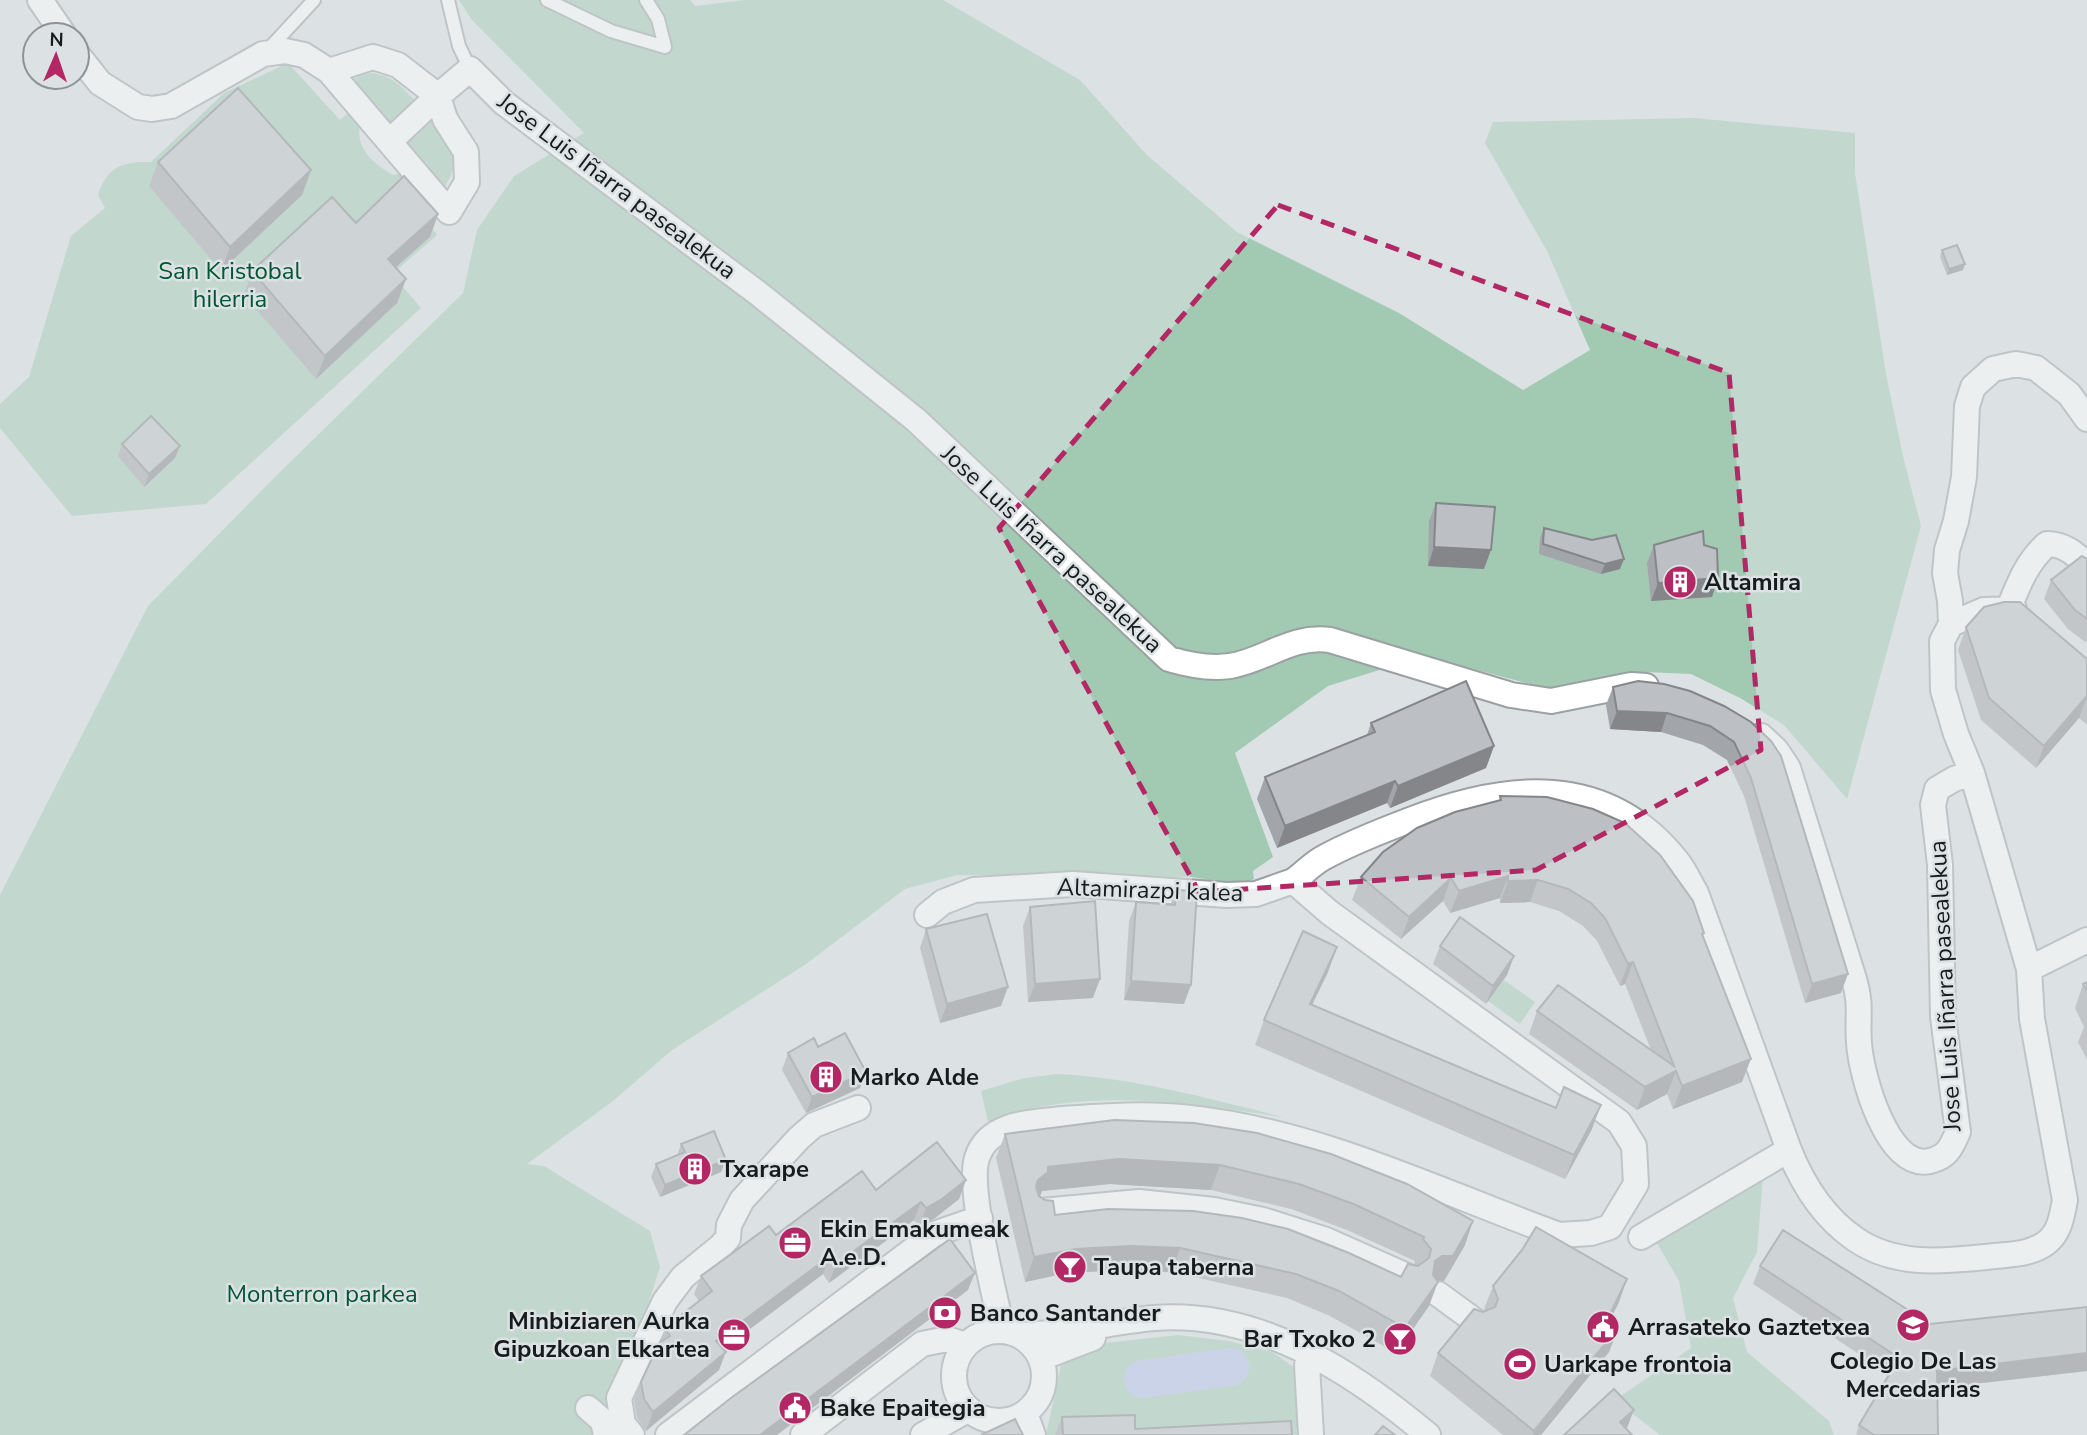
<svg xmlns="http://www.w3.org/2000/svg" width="2087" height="1435" font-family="'Nunito Sans',sans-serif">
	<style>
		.green { fill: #a2cab2 }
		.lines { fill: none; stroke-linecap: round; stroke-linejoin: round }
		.river { stroke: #b7c2ee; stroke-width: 38 }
		.lane-casing { stroke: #9ba1a3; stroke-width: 16 }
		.street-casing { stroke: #9ba1a3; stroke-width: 28 }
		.lane { stroke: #fff; stroke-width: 12 }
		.street { stroke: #fff; stroke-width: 24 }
		.wall { fill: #a2a5a9; fill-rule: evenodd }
		.shaded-wall { fill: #848689 }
		.building { fill: #bcc0c4; stroke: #848689; stroke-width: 2; fill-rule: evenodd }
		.marked { fill: none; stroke: #b22764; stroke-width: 5; stroke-dasharray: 14 9; stroke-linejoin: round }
		.labels { text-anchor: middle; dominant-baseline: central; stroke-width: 5; stroke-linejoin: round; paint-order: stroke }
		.street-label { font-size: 24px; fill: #181b1b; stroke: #dce2e4 }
		.park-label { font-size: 24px; fill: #053; stroke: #dce2e4 }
		.poi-label { font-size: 24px; font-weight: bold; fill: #181b1b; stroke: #dce2e4; text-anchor: start }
	</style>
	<rect width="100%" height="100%" fill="#dce2e4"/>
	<path class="green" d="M459,0H690L695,6L746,0H943L1080,80L1147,155L1237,232L1399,313L1523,390L1590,350L1547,251L1485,143L1493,122L1694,118L1855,133V173L1886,374L1903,456L1921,526L1847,799L1784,725L1740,698L1691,674L1645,672L1584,681L1553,690L1424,656L1328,686L1235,753L1273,857L1253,871L1254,879L1239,885L1192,877L957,875L905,889L806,964L672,1050L613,1101L527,1164L544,1166L650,1231L660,1267L607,1435H0V895L148,606L277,475L463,293L477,230L514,176L584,133L472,20Z
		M288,63L340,120L349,112L360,125C355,149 374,164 393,175L403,173L406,196L437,235L392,274L421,308L206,504L72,516L0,428V404L29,377L71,236L105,208L98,195C107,166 124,161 151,162L224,93Z
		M372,73C394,76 403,88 417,103L389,126L352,80L360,75Z
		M432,121C449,148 464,157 444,188L407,144Z
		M1504,980L1535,1002L1520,1024L1488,1001Z
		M1057,1074C1136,1078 1211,1099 1287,1118C1193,1103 1079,1085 988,1122L981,1091L1024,1078Z
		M1763,1176L1757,1252L1733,1298L1747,1352L1829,1421L1834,1435H1660L1615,1400L1691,1348L1679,1281L1657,1243L1689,1210Z
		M1178,1335L1229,1341L1272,1352L1298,1370L1303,1426L1296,1428L1297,1435H1046L1061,1365L1068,1355L1086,1345Z"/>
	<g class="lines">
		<path class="river" d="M1143,1379L1230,1367"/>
		<defs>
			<path id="lane" d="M448,0L459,46L470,69
				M547,0L611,31L665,47L658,19L646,0
				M267,51L314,0"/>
			<path id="street" d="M40,0L64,35
				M77,54L100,83L138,107L152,109L171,106L263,54L285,51L304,55L329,71
				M390,141L438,96L445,119L466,152L467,182L449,212L329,71L373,57L398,65L438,96L470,69L504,103L759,294L916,420L1169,659C1189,665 1209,669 1230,666C1267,660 1290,635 1330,640L1511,695L1551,701L1631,685L1646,686
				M2009,608C2019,583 2027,562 2047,544C2065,544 2075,554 2087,565
				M1951,624L1984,610L2014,609
				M1761,736L1776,750L1788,768L1854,979C1862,1005 1857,1017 1859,1043C1861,1074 1887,1171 1930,1161C1947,1157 1951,1148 1958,1132L1943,1017L1940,865L1933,805L1937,789L1954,779L1972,773L2029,969
				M1972,773L1956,734L1943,690L1942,641L1951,624L1950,601L1945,573L1947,550L1956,521L1964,477L1967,406L1973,387L1993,369L2016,364L2036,368L2069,394L2087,419
				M927,915L943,902L974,890L1073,884L1227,895L1256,894L1293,881
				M1042,1211L1139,1202L1214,1210L1263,1220L1326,1240L1407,1276
				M1641,1237L1780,1155
				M1438,1294L1475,1321
				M1002,1330C995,1295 967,1188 977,1158C988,1122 1033,1122 1063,1119C1105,1116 1148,1113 1190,1118C1320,1132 1438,1191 1559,1235L1591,1233L1610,1227L1636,1184L1634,1146L1619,1122L1330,913L1293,881C1303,874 1312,864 1323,858C1350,843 1381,831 1410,820C1506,783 1606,771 1677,861C1685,871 1690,883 1696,893L1789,1150C1803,1185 1823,1217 1855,1239C1897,1268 1947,1261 1995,1256C2013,1254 2031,1254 2046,1243C2060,1233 2062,1215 2065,1200L2032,1019L2029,969L2087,940
				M954 1376a45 45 0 1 1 90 0a45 45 0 1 1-90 0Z
				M1021,1335C1065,1334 1109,1322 1154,1318C1258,1310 1352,1371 1428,1435
				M1041,1358L1093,1338
				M1307,1365L1311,1435
				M588,1408L603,1421L606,1435
				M1025,1413L1033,1435
				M632,1435L623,1424L619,1398L665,1301L683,1277L721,1246L728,1238L729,1225L742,1200L799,1138L814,1125L858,1108
				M668,1435L934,1234L980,1218
				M803,1435L922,1344L947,1339L965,1345
				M923,1435L969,1409"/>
		</defs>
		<use href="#lane" class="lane-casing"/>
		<use href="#street" class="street-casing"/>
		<use href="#lane" class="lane"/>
		<use href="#street" class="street"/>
	</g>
	<path class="wall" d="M158,162L311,170L302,195L221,271L149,186Z
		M438,214L430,237L395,268L406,279L397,303L316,379L244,295L252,271L356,223Z
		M1942,250L1963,270L1947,275L1940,257Z
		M122,444L175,458L144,487L118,456Z
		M1436,503L1484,569L1428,566L1429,521Z
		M1544,528L1620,569L1601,574L1539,554L1540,538Z
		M1654,545H1704L1718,578L1712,597L1651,601L1647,563Z
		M2087,559V640L2085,642L2068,629L2044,599L2051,580Z
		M1966,627L2087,659V725L2079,718L2036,768L1981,720L1958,650Z
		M1613,687L1724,706L1841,993L1805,1003L1744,796L1727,760L1703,745L1661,732L1610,729L1606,705Z
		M1371,723L1494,746L1486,768L1390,808L1387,803L1277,848L1257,799L1265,777L1367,735Z
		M1500,796L1704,933L1703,937L1742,1082L1673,1109L1667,1094L1637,1110L1529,1034L1537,1011L1651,1050L1625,984L1620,986L1597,941L1583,926L1559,911L1530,902L1500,903V898L1450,913L1443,901L1401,939L1352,900L1361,877L1499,801Z
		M1176,890L1184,1004L1124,1000L1129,921L1136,902L1170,905Z
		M1030,907L1093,998L1028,1002L1023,926Z
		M926,929L1001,1006L940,1023L920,948Z
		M1440,946L1514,956L1507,975L1486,1004L1433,964Z
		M1328,972L1312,1004L1592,1129L1565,1179L1255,1045L1264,1020Z
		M2087,982V1060L2078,1042L2084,1027L2075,1008L2083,984Z
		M818,1047L860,1088L806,1113L782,1070L788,1053Z
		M1194,1123L1465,1245L1444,1281H1437L1429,1306L1396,1353L1330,1316L1287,1298L1172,1272L1122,1270L1067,1273L1025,1282L996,1158L1005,1134ZM1110,1184L1211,1190L1291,1209L1347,1230L1415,1261L1414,1263L1416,1266L1401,1277L1055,1215L1040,1196L1042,1191Z
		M681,1144L726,1160L721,1172L660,1197L651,1177L656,1164L677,1156Z
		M966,1180L959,1199L935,1218L919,1227L914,1220L829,1283L823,1274L723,1349L719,1370L646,1431L637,1418L634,1400L641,1382L661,1342L666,1330L699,1301L694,1294L701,1276L876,1190Z
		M1760,1266L1930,1324L2087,1307V1371L1937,1388L1938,1435H1856L1859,1425L1889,1374L1753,1284Z
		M1493,1286L1619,1302L1609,1321L1618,1328L1609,1352L1541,1435H1503L1430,1376L1438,1353L1485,1311L1484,1309Z
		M1062,1417L1135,1429L1292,1435H1055Z"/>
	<path class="shaded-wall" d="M311,170L302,195L221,271L230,247Z
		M438,214L430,237L379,282L388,259Z
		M1965,264L1963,270L1947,275L1949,269Z
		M406,279L397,303L316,379L325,356Z
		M180,446L175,458L144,487L149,474Z
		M1434,547L1491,550L1484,569L1428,566Z
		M1624,559L1620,569L1601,574L1605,564Z
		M1718,578L1712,597L1651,601L1658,583Z
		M2087,696L2079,718L2036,768L2044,746Z
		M1617,711L1667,713L1661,732L1610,729Z
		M1494,746L1486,768L1390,808L1398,786Z
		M1395,781L1387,803L1277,848L1285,826Z
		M1508,876L1500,898L1450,913L1459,891Z
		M1451,878L1443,901L1401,939L1409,917Z
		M1538,880L1530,902L1500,903L1508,881Z
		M1337,947L1328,972L1301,1028L1310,1004Z
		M1514,956L1507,975L1486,1004L1493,986Z
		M1633,962L1625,984L1620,986L1628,964Z
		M1848,974L1841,993L1805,1003L1812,984Z
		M1100,979L1093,998L1028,1002L1035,984Z
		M1131,981L1191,985L1184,1004L1124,1000Z
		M1008,987L1001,1006L940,1023L947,1004Z
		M1751,1059L1742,1082L1673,1109L1682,1086Z
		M1676,1071L1667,1094L1637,1110L1645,1087Z
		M866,1072L860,1088L806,1113L812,1097Z
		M1601,1105L1592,1129L1565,1179L1574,1155Z
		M1119,1159L1220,1165L1211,1190L1110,1184L1042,1191L1040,1196L1029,1204L1038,1180L1048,1167Z
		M726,1160L721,1172L660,1197L665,1185Z
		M966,1180L959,1199L935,1218L919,1227L926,1208Z
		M921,1202L914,1220L829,1283L836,1264Z
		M1473,1221L1465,1245L1444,1281L1433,1280L1435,1261Z
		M1131,1246L1180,1248L1172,1272L1122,1270L1067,1273L1025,1282L1034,1257L1076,1249Z
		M830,1256L823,1274L710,1359L716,1341Z
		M975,1273L968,1290L777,1435H760Z
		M1627,1279L1619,1302L1599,1343L1607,1320Z
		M1438,1282L1429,1306L1396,1353L1405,1328Z
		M1618,1328L1609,1352L1541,1435H1533L1534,1431Z
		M726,1352L719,1370L646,1431L653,1412Z
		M2087,1353V1371L1930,1389L1937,1371Z
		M1634,1410L1627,1428L1619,1435L1620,1422Z"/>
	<path class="building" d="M238,88L311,170L230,247L158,162Z
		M404,176L438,214L388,259L406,279L325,356L252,271L332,197L356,223Z
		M1957,245L1965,264L1949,269L1942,250Z
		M151,416L180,446L149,474L122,444Z
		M1436,503L1495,507L1491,550L1434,547Z
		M1544,528L1592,540L1616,535L1624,559L1605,564L1543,544Z
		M1703,531L1704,545L1717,549L1718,578L1658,583L1654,545Z
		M2082,556L2087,559V619L2075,610L2051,580Z
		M2004,602H2020L2087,659V696L2044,746L1989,698L1966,627L1984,607Z
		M1466,681L1494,746L1398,786L1395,781L1285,826L1265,777L1375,732L1371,723Z
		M1638,681L1664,684L1690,691L1724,706L1751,722L1771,741L1781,756L1848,974L1812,984L1751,778L1734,742L1710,726L1667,713L1617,711L1613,687Z
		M1500,796L1547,797L1593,809L1625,823L1660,855L1693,901L1704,933L1702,934L1751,1059L1682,1086L1676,1071L1645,1087L1537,1011L1558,985L1674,1066L1633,962L1628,964L1605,918L1591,903L1568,889L1538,880L1508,881V876L1459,891L1451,878L1409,917L1361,877L1383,852L1417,828L1455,812L1501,800Z
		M1176,890L1197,891L1191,985L1131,981L1136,902L1175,905Z
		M1095,901L1100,979L1035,984L1030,907Z
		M987,914L1008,987L947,1004L926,929Z
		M1460,917L1514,956L1493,986L1440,946Z
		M1303,931L1337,947L1310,1004L1556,1108L1564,1087L1601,1105L1574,1155L1264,1020Z
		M2087,982V991L2083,984Z
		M845,1033L866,1072L812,1097L788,1053L814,1038L818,1047Z
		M1114,1120L1194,1123L1257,1133L1331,1154L1407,1184L1473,1221L1453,1256H1442L1435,1261L1433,1275L1438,1282L1405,1328L1339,1291L1296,1274L1180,1248L1131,1246L1076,1249L1034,1257L1005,1134ZM1119,1159L1220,1165L1299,1184L1356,1205L1424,1237L1423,1239L1431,1249L1429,1258L1418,1266L1408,1264L1401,1277L1349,1253L1288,1229L1242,1218L1193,1211L1108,1209L1055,1215L1053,1201L1045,1200L1039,1196L1036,1187L1038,1180L1048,1172V1167Z
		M714,1131L726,1160L665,1185L656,1164L685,1152L681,1144Z
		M937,1142L966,1180L942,1199L926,1208L921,1202L836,1264L830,1256L716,1341L726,1352L653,1412L644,1399L641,1382L659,1343L670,1336L666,1330L668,1325L712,1291L701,1276L769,1226L776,1235L862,1171L876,1190Z
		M1536,1227L1627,1279L1607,1320L1618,1328L1534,1431L1438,1353L1474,1309L1483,1312L1495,1307L1498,1299L1493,1286L1522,1250Z
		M1783,1230L1930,1324L2087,1307V1353L1937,1371L1938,1435H1874L1859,1425L1899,1358L1760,1266Z
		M950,1239L975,1273L760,1435H684L731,1398Z
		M1614,1389L1634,1410L1620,1422L1632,1435H1564Z
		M1135,1415V1429L1291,1421L1292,1435H1063L1062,1417Z
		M1015,1419L1023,1435H981Z
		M1383,1426L1395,1435H1375Z"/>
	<path d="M0 0H2087V1435H0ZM1278,205L1729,373L1761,750L1536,870L1199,892L999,528Z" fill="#dce2e4" fill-opacity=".55" fill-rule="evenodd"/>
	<path class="marked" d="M1278,205L1729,373L1761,750L1536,870L1199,892L999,528Z"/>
	<defs>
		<symbol id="building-disc" viewBox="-11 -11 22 22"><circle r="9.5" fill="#b22764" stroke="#dce2e4"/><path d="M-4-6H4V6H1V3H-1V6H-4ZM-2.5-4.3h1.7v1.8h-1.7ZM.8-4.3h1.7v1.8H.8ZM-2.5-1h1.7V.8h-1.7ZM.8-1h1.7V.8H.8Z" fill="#fff"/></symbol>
		<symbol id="office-disc" viewBox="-11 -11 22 22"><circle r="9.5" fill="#b22764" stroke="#dce2e4"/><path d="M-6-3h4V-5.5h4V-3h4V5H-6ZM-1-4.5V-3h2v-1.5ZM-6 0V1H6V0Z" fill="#fff"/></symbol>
		<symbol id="bar-disc" viewBox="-11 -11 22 22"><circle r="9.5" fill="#b22764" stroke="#dce2e4"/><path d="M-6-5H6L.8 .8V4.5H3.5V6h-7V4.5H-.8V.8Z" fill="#fff"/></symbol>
		<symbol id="bank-disc" viewBox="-11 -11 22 22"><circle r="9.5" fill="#b22764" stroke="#dce2e4"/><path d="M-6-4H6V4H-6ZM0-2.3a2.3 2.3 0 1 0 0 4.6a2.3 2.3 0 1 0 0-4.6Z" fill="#fff"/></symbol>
		<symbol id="school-disc" viewBox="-11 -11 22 22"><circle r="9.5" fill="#b22764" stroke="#dce2e4"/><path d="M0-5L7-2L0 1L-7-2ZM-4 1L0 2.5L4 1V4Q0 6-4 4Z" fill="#fff"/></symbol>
		<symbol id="civic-disc" viewBox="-11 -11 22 22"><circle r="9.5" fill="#b22764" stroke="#dce2e4"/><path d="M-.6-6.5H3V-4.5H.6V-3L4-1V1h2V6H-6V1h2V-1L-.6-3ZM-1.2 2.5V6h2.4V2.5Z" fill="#fff"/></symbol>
		<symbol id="stadium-disc" viewBox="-11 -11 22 22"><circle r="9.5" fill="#b22764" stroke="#dce2e4"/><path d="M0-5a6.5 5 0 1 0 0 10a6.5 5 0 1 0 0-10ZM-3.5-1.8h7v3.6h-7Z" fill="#fff"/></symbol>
	</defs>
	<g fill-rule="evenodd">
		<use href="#building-disc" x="1661" y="563" width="38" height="38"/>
		<use href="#building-disc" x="807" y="1058" width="38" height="38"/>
		<use href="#building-disc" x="676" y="1150" width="38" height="38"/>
		<use href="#office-disc" x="776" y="1224" width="38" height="38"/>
		<use href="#bar-disc" x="1051" y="1248" width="38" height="38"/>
		<use href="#bank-disc" x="926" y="1294" width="38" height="38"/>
		<use href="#school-disc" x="1894" y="1306" width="38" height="38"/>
		<use href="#civic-disc" x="1584" y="1308" width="38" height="38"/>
		<use href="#office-disc" x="715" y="1316" width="38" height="38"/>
		<use href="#bar-disc" x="1381" y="1320" width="38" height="38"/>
		<use href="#stadium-disc" x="1501" y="1345" width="38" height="38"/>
		<use href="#civic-disc" x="776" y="1389" width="38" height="38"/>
	</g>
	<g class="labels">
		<g class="street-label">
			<text transform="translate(617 186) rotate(37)">Jose Luis Iñarra pasealekua</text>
			<text transform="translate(1052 549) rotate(43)">Jose Luis Iñarra pasealekua</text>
			<text transform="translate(1150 890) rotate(2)">Altamirazpi kalea</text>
			<text transform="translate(1945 986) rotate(-93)">Jose Luis Iñarra pasealekua</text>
		</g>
		<g class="park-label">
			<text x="230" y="271">San Kristobal<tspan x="230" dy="28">hilerria</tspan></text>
			<text x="322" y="1294">Monterron parkea</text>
		</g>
		<g class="poi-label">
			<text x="1704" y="582">Altamira</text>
			<text x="850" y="1077">Marko Alde</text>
			<text x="720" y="1169">Txarape</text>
			<text x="820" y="1229">Ekin Emakumeak<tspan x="820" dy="28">A.e.D.</tspan></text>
			<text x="1094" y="1267">Taupa taberna</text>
			<text x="970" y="1313">Banco Santander</text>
			<text x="710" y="1321" text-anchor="end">Minbiziaren Aurka<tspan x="710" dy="28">Gipuzkoan Elkartea</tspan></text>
			<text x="1628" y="1327">Arrasateko Gaztetxea</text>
			<text x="1376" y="1339" text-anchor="end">Bar Txoko 2</text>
			<text x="1913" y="1361" text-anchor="middle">Colegio De Las<tspan x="1913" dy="28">Mercedarias</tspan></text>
			<text x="1544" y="1364">Uarkape frontoia</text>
			<text x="820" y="1408">Bake Epaitegia</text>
		</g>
	</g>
	<g transform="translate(56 56) rotate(2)"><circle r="33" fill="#dce2e4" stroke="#8e9294" stroke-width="2"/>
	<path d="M0-5L12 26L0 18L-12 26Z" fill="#b22764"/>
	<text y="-10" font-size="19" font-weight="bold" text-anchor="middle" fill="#181b1b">N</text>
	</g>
</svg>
